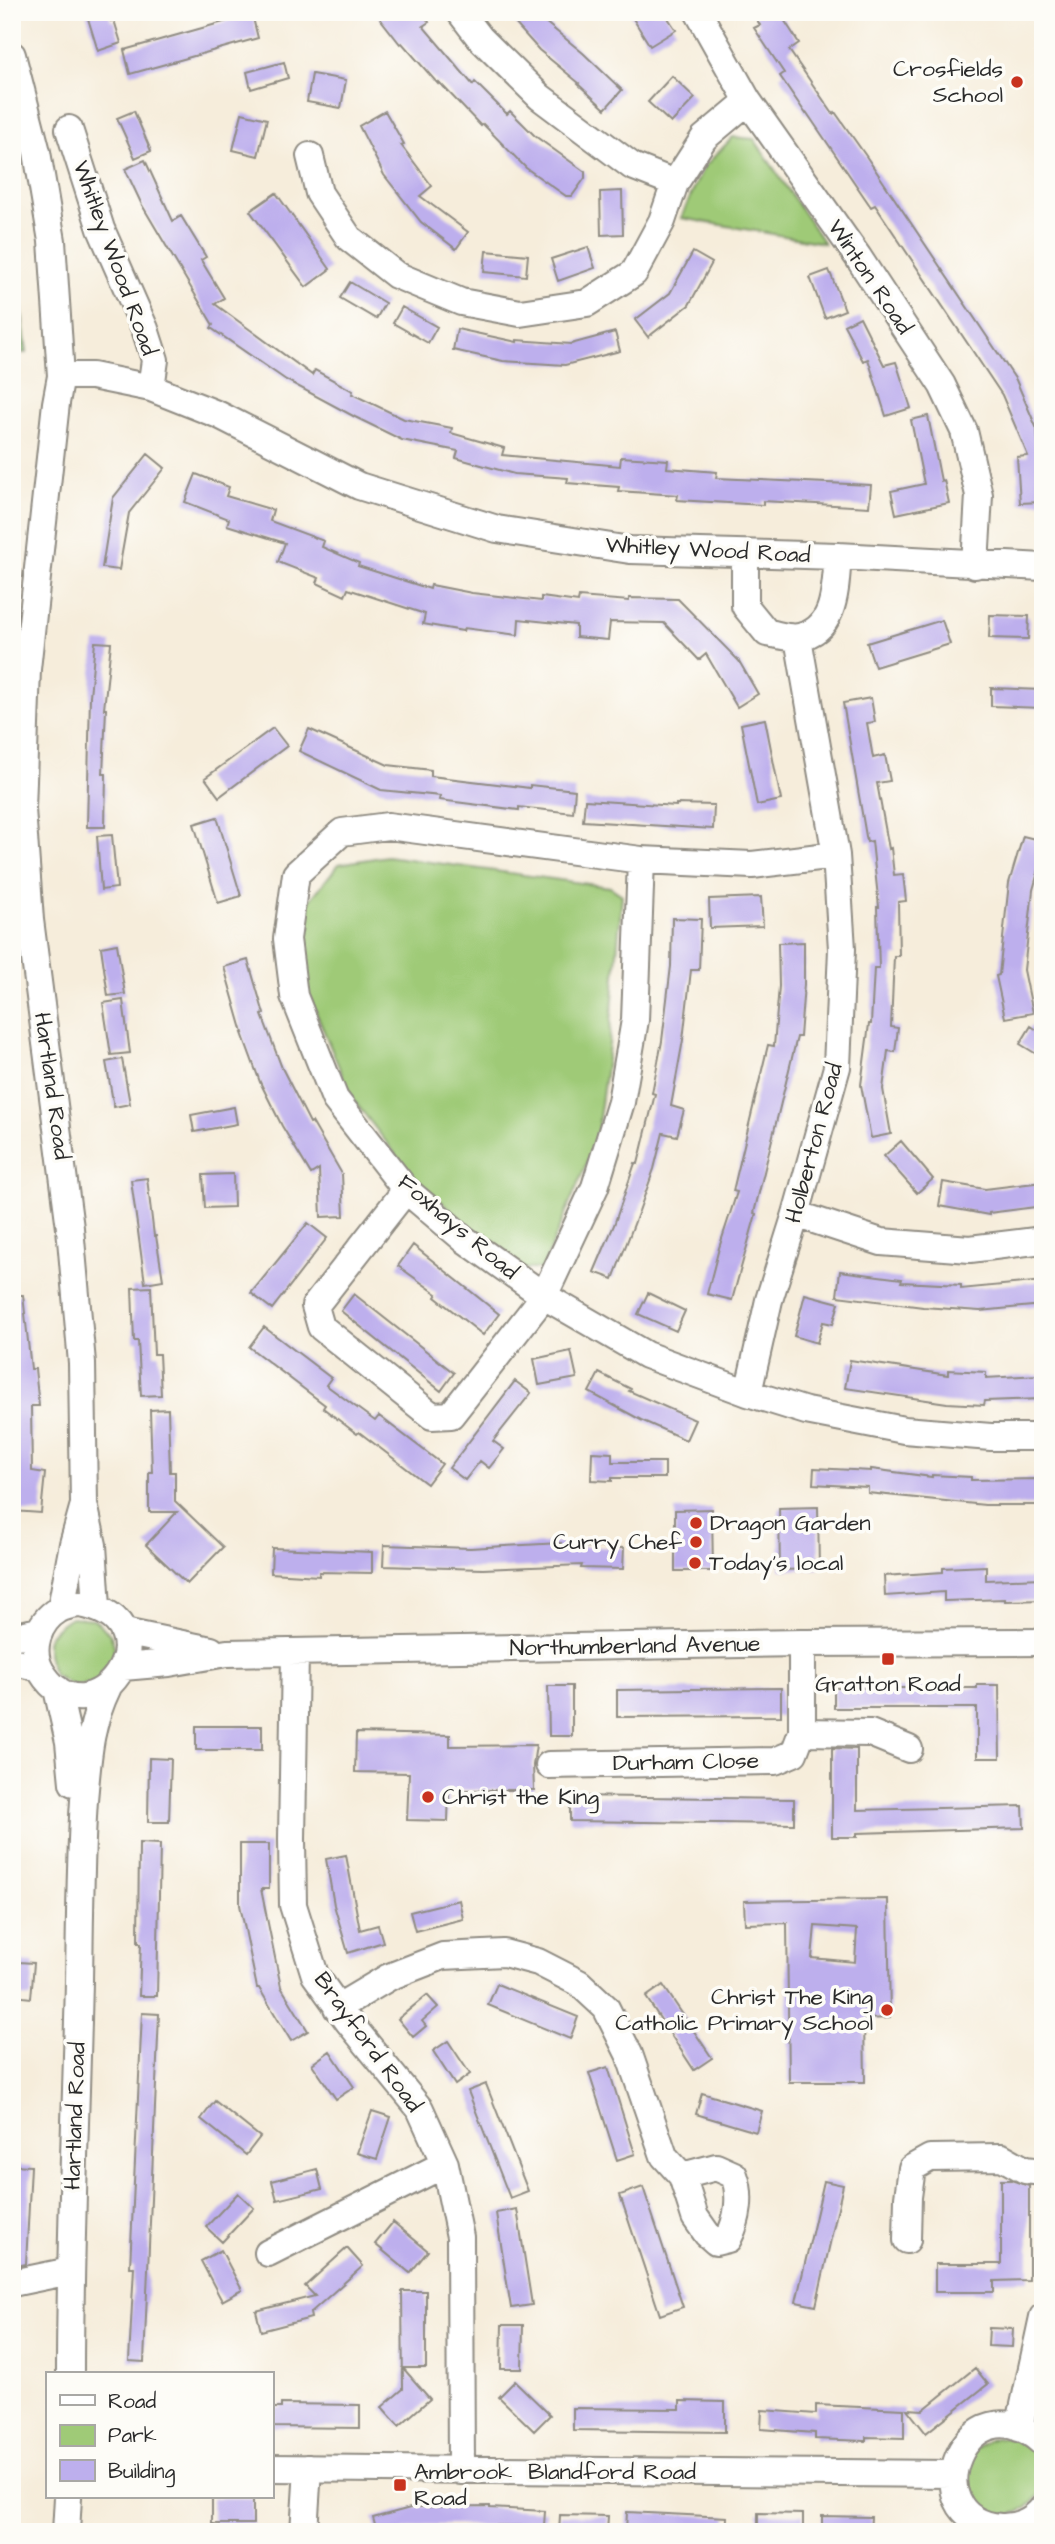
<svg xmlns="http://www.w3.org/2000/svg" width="1055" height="2544" font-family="'Architects Daughter',sans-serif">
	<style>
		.green { fill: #9fca77; stroke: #657a51; stroke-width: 2 }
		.forest { fill: #7fae68; stroke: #556c4a; stroke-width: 2 }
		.building { fill: #bdafed; fill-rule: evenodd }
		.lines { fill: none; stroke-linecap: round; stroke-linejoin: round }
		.minor-casing { stroke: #908c83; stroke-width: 30 }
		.minor { stroke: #fff; stroke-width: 26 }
		.poi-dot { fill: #c8321e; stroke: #fdfcf7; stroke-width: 2.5 }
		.labels { text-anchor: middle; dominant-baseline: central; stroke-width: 7; stroke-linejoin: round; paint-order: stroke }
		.poi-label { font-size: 23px; fill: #2b2b2b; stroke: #fdfcf7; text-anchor: start }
		.street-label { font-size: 23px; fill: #2b2b2b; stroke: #fdfcf7 }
	</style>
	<rect width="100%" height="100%" fill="#fdfcf7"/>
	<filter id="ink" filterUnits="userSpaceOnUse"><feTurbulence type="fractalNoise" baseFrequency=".0143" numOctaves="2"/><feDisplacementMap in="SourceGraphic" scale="14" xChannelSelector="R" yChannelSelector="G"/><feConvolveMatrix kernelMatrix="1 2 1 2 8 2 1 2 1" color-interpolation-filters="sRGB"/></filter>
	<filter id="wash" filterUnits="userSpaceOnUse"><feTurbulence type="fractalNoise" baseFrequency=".00686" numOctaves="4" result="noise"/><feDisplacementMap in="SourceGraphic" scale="28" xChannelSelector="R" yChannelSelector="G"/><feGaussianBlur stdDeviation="1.57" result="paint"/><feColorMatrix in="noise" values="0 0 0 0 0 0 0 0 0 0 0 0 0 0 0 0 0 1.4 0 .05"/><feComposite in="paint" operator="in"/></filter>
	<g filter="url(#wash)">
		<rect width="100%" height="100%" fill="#f6eddb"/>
		<path class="green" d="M733,137L754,139L824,243L681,218L703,168Z
			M387,856L610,887L622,895L609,1045L596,1141L542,1269H521L496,1250L411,1174L352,1098L304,984V907L339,864Z
			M71,1617L94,1619L110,1634L114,1645L115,1656L95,1683L73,1686L53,1674C45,1640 40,1638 71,1617Z
			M965 2476a39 39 0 1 1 78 0a39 39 0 1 1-78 0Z"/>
		<path class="forest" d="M12,232L27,353H12Z"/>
		<g id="blocks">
			<path class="building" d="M86,12H108L111,21L114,20L121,43L98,51Z
				M375,12H421L429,22L423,26L473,85L475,82L507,114L510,111L535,136L585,172V178L572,196H566L526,168L483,124L481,126L439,82L438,84L402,43L400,44Z
				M505,12H533L583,53L622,90L605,109L578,84L579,83L539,50Z
				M629,12H664L676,30L650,46Z
				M752,12H779L799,43L789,50L833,114L835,112L866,156L1016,380L1037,429L1042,502L1020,503L1017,457L1028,456L1002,395L875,205L871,207L807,113L806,114L780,76L784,73L754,28L760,25Z
				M252,14L258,38L130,74L124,50Z
				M284,62L288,78L251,89L247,72Z
				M312,74L346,80L341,108L307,102Z
				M672,76L695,98L671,123L648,102Z
				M134,111L151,151L135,158L117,118Z
				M385,111L404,144L401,145L432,186L420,196L468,232L456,249L421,222L384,175L359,126Z
				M242,113L267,119L258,156L233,150Z
				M145,160L173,221L181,216L206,257L201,260L224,298L215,304L312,375L315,370L353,391L352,394L404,419L452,428L451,433L504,448L502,455L620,466L621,457L668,460L667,468L717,472L716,478L871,485L869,507L763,501V505L677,500L678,495L618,491L619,487L567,483L568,478L514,474L456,458L458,451L402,440L355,417L286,380L211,328L213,325L142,205L125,169Z
				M622,191L623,234L601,235L600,192Z
				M276,193L330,269L306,287L250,211Z
				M588,247L595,268L558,281L551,259Z
				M486,251L528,255L526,276L484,272Z
				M693,252L712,263L689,305L648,337L635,320L670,293Z
				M829,270L845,310L825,318L810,277Z
				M350,282L385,303L376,319L340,298Z
				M402,307L437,327L428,343L393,323Z
				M860,317L884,365L896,362L911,408L886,416L868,359L863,361L844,325Z
				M457,329L517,342V340L571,344L615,332L620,351L565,365L503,361L453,350Z
				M928,416L941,481L944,480L949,503L896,514L891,491L924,484L911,420Z
				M148,454L165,468L129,513L119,570L102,568L113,498Z
				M196,474L229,487L226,496L273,510L270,521L324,541L322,547L359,563L358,566L430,589L431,585L472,593L541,601V597L578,602L579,597L629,601V598L678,599L739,661L758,694L737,707L706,654L699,660L664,623L610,622L608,640L576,637V625L519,619L518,635L464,628L463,631L423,624L425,614L348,589L345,596L317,583L319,578L278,562L285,543L227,525L229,519L185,502Z
				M990,615L1029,616L1028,639L989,638Z
				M942,620L950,644L875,667L867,643Z
				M95,642L111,643L104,709H106L103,774H106L105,827H87L90,696Z
				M991,688L1043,690V708L991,706Z
				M871,698L875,722L867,723L873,758L885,755L890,781L877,783L889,849L891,848L894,875L903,874L906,901L898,902L899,956H894L891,1027L898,1028L895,1052L888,1051L883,1089L891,1134L871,1138L861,1085L869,1024H871L874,968H879L877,907H879L872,841L867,842L843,703Z
				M765,719L781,800L757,805L741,724Z
				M273,728L287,746L219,797L205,778Z
				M309,729L388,765L431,770V776L530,788V785L575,790L573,813L519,807V810L439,800L440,796L381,790L299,751Z
				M585,800L676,806V804L714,805L713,829L583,821Z
				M217,817L241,896L218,903L194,824Z
				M112,835L117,888L101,890L97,836Z
				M1023,836L1043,841V855L1033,890L1024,970L1033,1013L1005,1018L996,976L999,975L1009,883Z
				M761,897L763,926L710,928L709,899Z
				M672,918L701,919L699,970H691L683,1040L671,1106L684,1110L677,1136L663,1133L654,1169L639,1211L613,1279L594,1272L614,1225L635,1163L638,1164L655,1094L652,1093L662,1041L671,966Z
				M804,942V984L800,1037H797L754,1213L756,1214L732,1300L707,1294L719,1248L737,1192L733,1191L768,1045L774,1046L779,986L778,943Z
				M117,944L125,994L108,996L101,947Z
				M248,960L264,1014L262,1015L282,1068L310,1123L312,1122L342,1174L344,1216L321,1217L319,1169L311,1174L282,1126L260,1082L242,1033H243L224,967Z
				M123,1000L130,1053L111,1055L103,1003Z
				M1031,1026L1043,1034V1058L1020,1044Z
				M122,1059L130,1104L114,1107L106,1062Z
				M234,1107L237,1124L194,1132L191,1115Z
				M901,1141L933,1179L917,1193L884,1156Z
				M233,1174L234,1207L205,1208L203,1175Z
				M147,1178L154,1236H156L163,1280L145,1283L131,1180Z
				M943,1182L985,1189L1043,1182V1206L989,1213V1215L939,1206Z
				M308,1223L327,1238L272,1309L251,1293Z
				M413,1245L499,1314L483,1335L435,1297L437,1294L398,1266Z
				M840,1271L902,1279L901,1282L961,1285V1289L1043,1281V1305L980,1311L923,1307L837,1296Z
				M151,1287L154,1354H159L161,1395L141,1396L138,1341H134L132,1288Z
				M648,1293L685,1311L676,1331L638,1314Z
				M354,1294L454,1373L441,1391L341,1311Z
				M805,1294L839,1303L833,1324L823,1322L817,1343L794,1336Z
				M12,1295H23L31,1369H35L39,1406H31L32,1471L45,1473L41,1513L13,1511L17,1462H12Z
				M264,1327L331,1378L326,1385L375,1421L379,1416L442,1464L427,1484L359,1432L357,1434L323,1408L325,1405L249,1347Z
				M571,1351L577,1378L539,1385L534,1359Z
				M850,1360L948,1375V1370L986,1372V1378L1039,1375L1040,1399L985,1401L984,1405L947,1403L845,1388Z
				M599,1373L631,1389L629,1391L695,1420L686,1440L641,1420L589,1392Z
				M515,1381L531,1393L493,1441L504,1449L489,1468L480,1461L465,1480L449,1468Z
				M168,1409L170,1472H175V1501L223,1547L187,1584L146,1545L177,1512H149V1472H152L150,1410Z
				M592,1452L612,1453V1462H665V1478H612V1481L591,1480Z
				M814,1468L871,1471V1469L932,1477V1475L971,1477V1480L1040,1479L1041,1505H985L868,1493V1487L813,1484Z
				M818,1507L819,1569L780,1570L779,1508Z
				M712,1509L713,1571H675V1510Z
				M561,1543L562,1546L624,1548L623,1569L581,1568L582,1565L483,1569L383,1566L384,1545L470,1548Z
				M272,1548L372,1552V1573L319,1572V1576L271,1573Z
				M986,1566V1580L1043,1578V1600L1005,1601V1599L944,1601V1592L885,1596L884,1576L943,1572V1568Z
				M977,1685H999L1000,1758H977V1708H834V1688H977Z
				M548,1686H572V1736H549Z
				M781,1688V1716L617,1717V1690Z
				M196,1726H262V1750H196Z
				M356,1733L450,1735V1746L536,1745L533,1765L534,1790H449L448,1821L407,1820L409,1773L355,1772Z
				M832,1748L857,1749V1810L1023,1806L1024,1828L857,1833V1837H832Z
				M149,1758L171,1759L169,1822H148Z
				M570,1796L794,1799V1824L570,1821Z
				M139,1843L160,1844L157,1996H139L141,1943H138Z
				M240,1844H269V1889H261L281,1987L308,2031L291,2041L259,1988H257L240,1905Z
				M346,1855L360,1930L378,1925L383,1942L348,1953L334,1905L326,1859Z
				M888,1899L890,2018L864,2019L865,2082H789L787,1923L745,1924L744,1901ZM815,1926L857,1929L855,1962L812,1958Z
				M459,1900L463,1919L415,1931L410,1912Z
				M18,1962L34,1963L31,1998L14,1996Z
				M497,1984L578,2017L570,2039L488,2005Z
				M663,1985L712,2058L694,2070L646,1997Z
				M427,1995L438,2007L422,2021L426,2026L413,2037L398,2019Z
				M142,2013L159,2014L144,2362L129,2361L134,2267H130Z
				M448,2041L470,2074L455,2085L433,2051Z
				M330,2051L354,2087L336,2099L312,2064Z
				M608,2067L635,2154L617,2160L589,2073Z
				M486,2084L528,2191L510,2198L468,2091Z
				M702,2093L762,2111L756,2132L696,2114Z
				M215,2101L260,2137L246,2155L201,2119Z
				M372,2111L391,2117L377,2159L357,2153Z
				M12,2165L31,2166L26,2264L12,2267Z
				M317,2169L322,2189L277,2200L272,2181Z
				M1001,2180H1011L1029,2186V2280L994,2281V2292H935V2264H1001Z
				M824,2181L843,2185L816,2306L796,2302Z
				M643,2187L683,2307L660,2315L620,2195Z
				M238,2193L254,2208L222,2242L206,2227Z
				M517,2209L532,2305L511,2308L496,2213Z
				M393,2222L428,2251L410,2273L375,2244Z
				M347,2248L363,2266L310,2313L311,2318L261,2331L256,2311L315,2296L305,2286Z
				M221,2250L242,2290L222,2301L201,2261Z
				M402,2291H426V2368H403L430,2399L399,2426L382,2407L403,2389Z
				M502,2325H523L522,2369H501Z
				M989,2328L1013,2329L1012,2347L988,2346Z
				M975,2368L988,2384L926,2433L907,2409L923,2410Z
				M515,2381L550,2415L534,2431L499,2397Z
				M680,2401L725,2402V2432L573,2430V2408L680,2409Z
				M281,2404L360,2405V2428L271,2427V2408H281Z
				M816,2405L904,2409V2438L866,2437V2441L815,2439V2433L761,2429L762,2410L816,2414Z
				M212,2498H253V2524H212Z
				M490,2506V2508L545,2511L544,2526L425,2525L399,2532H377L373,2518L414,2507Z
				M627,2512L727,2517L726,2532L626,2531Z
				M758,2513L803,2514V2530H758Z
				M560,2515L608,2516L607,2532H559Z
				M822,2516L871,2517L870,2532H822Z"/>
		</g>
	</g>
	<g filter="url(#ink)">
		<use href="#blocks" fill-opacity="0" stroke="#908c83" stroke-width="2"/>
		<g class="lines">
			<defs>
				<path id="minor" d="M460,12L480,38L540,97L632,166L675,183
					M698,12L748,101L858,257L942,385L964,431L979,495L975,565
					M12,55L37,152L52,241L61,376L56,403L27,669L22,809L30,920L70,1228L82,1363L84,1504L93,1545L97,1607
					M69,129L101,229L145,329L155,360L151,388
					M310,156L319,193L349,238L396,275L461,302L520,313L587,303L634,273L662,221L675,183L704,138L748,101
					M61,376H92L151,388L219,415L359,486L497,529L630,550L838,556L1043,567
					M745,555V606L767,633C776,634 790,639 799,637C837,630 835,586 838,556
					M836,855L752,865L641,860L388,826L342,832L296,874L287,939L294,996L335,1099L406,1190L464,1239L544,1296L646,1355L748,1393L806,1411L904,1430L991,1437H1043
					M406,1190L315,1306L321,1327L432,1416L451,1415L544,1296L595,1187L621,1102L635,1020L641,860
					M796,1214L881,1242L970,1249L1043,1240
					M748,1393L769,1300L796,1214L837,1067L842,949L836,855L798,638
					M79,1604C184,1621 90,1752 41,1671C29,1650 38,1622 58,1610C64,1606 72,1605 79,1604Z
					M61,1608L73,1544L83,1508
					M124,1632L211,1650
					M12,1637L39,1631
					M295,1652L292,1839L293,1905L315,1975L348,2021L420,2109L445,2164L460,2237L461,2471
					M12,1661L39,1668
					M123,1667L169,1663L227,1653L802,1643L1043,1642
					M57,1689L69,1742L73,1783
					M802,1732L870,1733L909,1749
					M549,1765L775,1761L794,1753L802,1732V1643
					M337,2008L389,1977L443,1956L504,1953L538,1962L579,1983L606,2008L629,2054L664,2156L682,2176L695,2217L707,2234L716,2242L728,2239C738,2220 742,2196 734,2175L716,2167L682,2176
					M907,2240L908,2197L912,2168L930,2158L1002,2157L1025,2170L1043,2172
					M268,2253L445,2164
					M12,2283L70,2271
					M70,2374C70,2243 76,2112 79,1981C80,1920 80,1860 84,1800C88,1757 89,1726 108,1687
					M1019,2428L1043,2317
					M1043,2443C967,2374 909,2518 1000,2527C1016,2528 1033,2521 1043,2508
					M271,2468L953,2474
					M66,2532L68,2497
					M304,2532L308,2468"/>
			</defs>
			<use href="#minor" class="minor-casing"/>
			<use href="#minor" class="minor"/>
		</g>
	</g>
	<g class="poi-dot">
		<circle cx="1017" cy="82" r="7"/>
		<circle cx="696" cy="1523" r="7"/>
		<circle cx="696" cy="1542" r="7"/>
		<circle cx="695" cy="1563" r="7"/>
		<rect x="881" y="1652" width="14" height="14" rx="3.5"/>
		<circle cx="428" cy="1797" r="7"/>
		<circle cx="887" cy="2010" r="7"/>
		<rect x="393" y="2478" width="14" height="14" rx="3.5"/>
	</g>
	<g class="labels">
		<g class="poi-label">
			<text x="1003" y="69" text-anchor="end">Crosfields<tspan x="1003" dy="26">School</tspan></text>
			<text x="710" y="1523">Dragon Garden</text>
			<text x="682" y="1542" text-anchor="end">Curry Chef</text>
			<text x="709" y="1563">Today's local</text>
			<text x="888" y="1684" text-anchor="middle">Gratton Road</text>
			<text x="442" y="1797">Christ the King</text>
			<text x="873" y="1997" text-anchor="end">Christ The King<tspan x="873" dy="26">Catholic Primary School</tspan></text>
			<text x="414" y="2472">Ambrook<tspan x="414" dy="26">Road</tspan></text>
		</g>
		<g class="street-label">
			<text transform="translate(115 258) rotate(70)">Whitley Wood Road</text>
			<text transform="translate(870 277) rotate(56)">Winton Road</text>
			<text transform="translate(708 550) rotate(3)">Whitley Wood Road</text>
			<text transform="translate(52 1086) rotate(82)">Hartland Road</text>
			<text transform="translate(814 1143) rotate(-75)">Holberton Road</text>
			<text transform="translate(458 1227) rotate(40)">Foxhays Road</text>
			<text transform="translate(635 1646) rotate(-1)">Northumberland Avenue</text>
			<text transform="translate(686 1762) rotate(-1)">Durham Close</text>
			<text transform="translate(368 2042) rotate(54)">Brayford Road</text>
			<text transform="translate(75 2116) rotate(-88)">Hartland Road</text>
			<text x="612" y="2472">Blandford Road</text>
		</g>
	</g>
	<rect width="1055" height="2544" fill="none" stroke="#fdfcf7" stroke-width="42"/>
	<rect x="46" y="2372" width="228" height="126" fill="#fdfcf7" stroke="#a9a8a5" stroke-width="2"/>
	<rect x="60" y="2395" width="35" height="10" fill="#ffffff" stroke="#a9a8a5" stroke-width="2"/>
	<text x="108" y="2408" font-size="21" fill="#2b2b2b">Road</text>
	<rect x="60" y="2425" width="35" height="21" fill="#9fca77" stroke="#a9a8a5" stroke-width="2"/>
	<text x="108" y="2442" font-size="21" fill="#2b2b2b">Park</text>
	<rect x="60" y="2460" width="35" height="21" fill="#bdafed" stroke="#a9a8a5" stroke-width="2"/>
	<text x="108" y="2478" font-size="21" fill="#2b2b2b">Building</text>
</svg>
